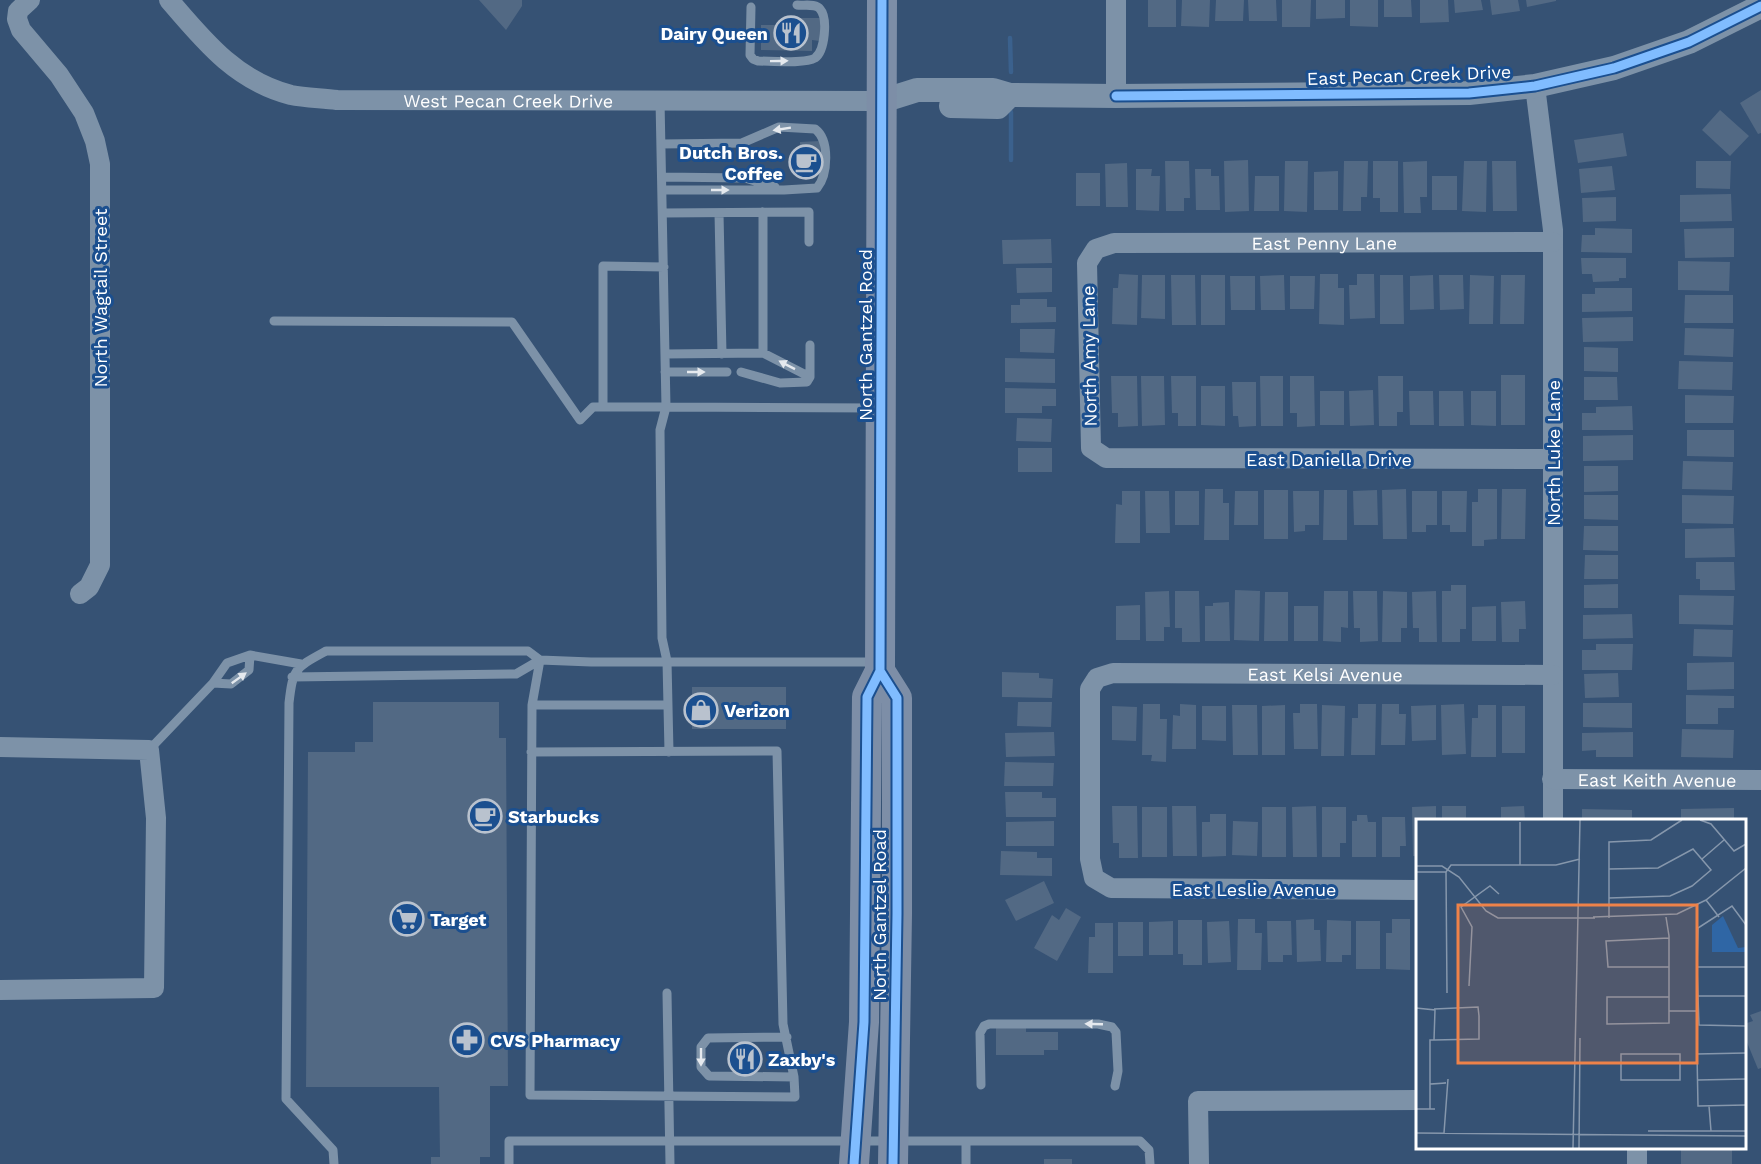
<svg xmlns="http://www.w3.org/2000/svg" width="1761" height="1164" font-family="'Work Sans',sans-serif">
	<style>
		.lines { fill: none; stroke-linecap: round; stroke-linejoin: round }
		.stream { stroke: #3b618d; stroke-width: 4.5 }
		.building { fill: #526984 }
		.service { stroke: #7d92a8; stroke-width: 9 }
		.minor { stroke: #7d92a8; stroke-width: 20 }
		.tertiary { stroke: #7d92a8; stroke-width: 24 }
		.primary { stroke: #7d8ea7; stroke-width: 30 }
		.cycleway-casing { stroke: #1b4f8f; stroke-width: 13 }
		.cycleway { stroke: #80bcff; stroke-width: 9 }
		.oneway { fill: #e5e9ee }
		.labels { text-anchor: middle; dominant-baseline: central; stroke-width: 6; stroke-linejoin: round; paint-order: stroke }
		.poi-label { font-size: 18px; font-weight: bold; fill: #fff; stroke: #1b4f8f; text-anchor: start }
		.street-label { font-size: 18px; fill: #fff; stroke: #1b4f8f }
		.inset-road { fill: none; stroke: #8697ac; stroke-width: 1.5 }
		.view { fill: #ee8249; fill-opacity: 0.15; stroke: #ee8249; stroke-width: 3 }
		.inset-edge { fill: none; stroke: #fff; stroke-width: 3 }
	</style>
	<rect width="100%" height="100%" fill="#365274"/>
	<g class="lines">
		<path class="stream" d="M1010,38L1011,72
			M1011,160V112"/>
	</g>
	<path class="building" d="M479,0H522V6L506,30Z
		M1148,0H1176V27H1148Z
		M1182,0H1210L1209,27L1181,26Z
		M1216,0H1244L1243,21H1215Z
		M1248,0H1276L1277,21H1249Z
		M1282,0H1311L1310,27H1282Z
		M1316,0H1345V18L1316,19Z
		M1350,0H1378V27L1350,26Z
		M1384,0H1411L1412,17H1384Z
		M1420,0H1448L1449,22L1420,23Z
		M1454,0H1481L1483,10L1455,13Z
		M1490,0H1518L1520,11L1492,15Z
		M1526,0H1556V1L1527,7Z
		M791,18H820V41L812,40V51L761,50V25H791Z
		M1761,90V133L1758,134L1740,103Z
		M1720,110L1749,136L1730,156L1702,130Z
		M1623,133L1627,156L1578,163L1574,140Z
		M820,141V151H813V173H800V142Z
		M1248,160L1249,211L1225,212L1224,161Z
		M1165,161H1189L1190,198H1184V211H1166Z
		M1285,161H1308L1307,212L1284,211Z
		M1344,161H1368L1367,197H1361V211H1343Z
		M1373,161H1398V212H1380V198H1373Z
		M1427,161V197H1420L1421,213H1404L1403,162Z
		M1464,161H1487L1486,212L1462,211Z
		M1492,161H1516L1517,211H1493Z
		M1696,161H1731L1730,189L1696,188Z
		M1127,163L1128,207H1106L1105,164Z
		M1612,166L1615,190L1581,193L1579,169Z
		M1136,169H1152L1151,176H1160L1159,211L1136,210Z
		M1195,169H1211V176H1219L1220,210H1196Z
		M1338,171V210H1314V172Z
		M1076,173H1100V206H1076Z
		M1255,176H1279V211H1254Z
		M1432,176H1457V210H1432Z
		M1731,194L1732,221L1680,222V195Z
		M1616,197V221L1583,222L1582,198Z
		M1595,228L1632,229V253L1581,252L1582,235H1595Z
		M1734,228V257L1685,258L1684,229Z
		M1051,239L1052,263L1003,264L1002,240Z
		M1581,258H1626V278H1619V281L1593,282L1592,274H1582Z
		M1678,261L1730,262L1729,291L1678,290Z
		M1016,268H1052V292L1017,293Z
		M1119,274L1138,275L1137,325L1112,324L1113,288H1118Z
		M1320,274H1338V288H1344V325L1319,324Z
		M1357,274H1374L1375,318L1350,319L1349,285H1357Z
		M1142,275H1165V319L1141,318Z
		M1171,275H1195L1196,325H1172Z
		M1201,275H1225V325H1201Z
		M1284,275L1285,310H1261L1260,276Z
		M1380,275H1403L1404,324H1380Z
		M1433,275L1434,309L1410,310V276Z
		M1439,275H1463L1464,309L1440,310Z
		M1470,275L1494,276L1493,324H1469Z
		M1501,275H1525L1524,324H1500Z
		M1230,276H1255V310H1231Z
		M1290,276H1315L1314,309H1290Z
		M1595,288H1632V311L1582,312V294H1595Z
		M1685,295H1733V323H1684Z
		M1020,299H1047V307H1056V322L1011,323V305H1020Z
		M1633,317V341L1583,342L1582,318Z
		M1685,328L1734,329L1733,357L1684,355Z
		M1020,329H1055L1054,353L1020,352Z
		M1584,347L1618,348V372L1584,371Z
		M1005,358L1055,359V383L1005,382Z
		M1679,361L1733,362L1732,390L1678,389Z
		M1501,375H1525V425H1501Z
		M1111,376H1137L1138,426L1118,427V413H1112Z
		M1141,376H1164L1165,425L1142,426Z
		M1171,376H1196V426H1178V413H1172Z
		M1260,376H1283V426H1261Z
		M1290,376H1314L1315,426L1297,427V413H1290Z
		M1378,376H1403V412H1397V426H1379Z
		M1584,377H1617L1618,400H1584Z
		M1232,382H1256V426L1239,427L1238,416H1233Z
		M1201,386H1225V426L1201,425Z
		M1005,388L1056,389V406H1042V413H1005Z
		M1373,390L1374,425L1350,426L1349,391Z
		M1320,391H1344V425H1320Z
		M1409,391H1433L1434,425H1410Z
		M1439,391H1463L1464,426H1439Z
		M1471,391H1496V426L1471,425Z
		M1685,395L1734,396L1733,423H1685Z
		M1632,406L1633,430H1582V413H1596V407Z
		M1017,418L1052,419L1051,442L1016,441Z
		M1687,430H1734V457L1687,456Z
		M1633,435V460L1583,461V436Z
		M1018,448H1052V472H1018Z
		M1683,461L1733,462L1732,490L1682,489Z
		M1584,466H1618V491L1584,492Z
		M1205,489H1223V503H1229V540H1204Z
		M1406,489L1407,539H1383L1382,490Z
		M1478,489H1497V539L1484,540V546H1472V502H1478Z
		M1502,489H1526L1525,539H1501Z
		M1264,490H1288V539H1264Z
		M1324,490H1347V540H1323Z
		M1377,490L1378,525H1354L1353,491Z
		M1122,491H1140V543H1115L1116,504L1122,505Z
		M1145,491H1169L1170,533H1146Z
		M1175,491H1199V525H1175Z
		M1235,491H1258V525H1234Z
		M1293,491H1319V525H1305V531L1294,532Z
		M1412,491H1437V525H1426V532H1412Z
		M1442,491H1467L1466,532H1450V525H1442Z
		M1584,495H1618V520L1584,519Z
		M1682,495L1734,496L1733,524L1682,523Z
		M1584,526H1618V551L1583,550Z
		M1734,528L1735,557L1685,558V529Z
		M1585,555H1618V579H1584Z
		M1696,562H1734L1735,590H1700V579H1696Z
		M1618,584V608H1584V585Z
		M1451,585H1466V629H1460V642H1442V591H1451Z
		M1235,590L1260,591L1259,641L1234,640Z
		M1169,591L1170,627H1164V641H1146L1145,592Z
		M1175,591H1199L1200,642H1182V628H1175Z
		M1324,591H1348V628L1341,627V642L1323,641Z
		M1353,591H1377L1378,641L1360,642V628H1354Z
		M1383,591L1407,592V628H1401V642H1382Z
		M1436,591L1437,642H1419V628H1413L1412,592Z
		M1265,592H1288V641H1264Z
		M1679,595L1734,596L1733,625L1679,624Z
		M1525,601L1526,629H1519V642H1502L1501,602Z
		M1229,602L1230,641H1205V606H1213V603Z
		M1140,605V640H1116V606Z
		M1294,606H1318V641H1294Z
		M1496,606V641H1472V607Z
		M1632,614L1633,638L1583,639V615Z
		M1694,629L1733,630L1732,657L1693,656Z
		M1596,644H1633L1632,670H1582V650H1596Z
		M1734,662V689L1687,690V663Z
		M1002,672L1039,673V678L1053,679L1052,698L1002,697Z
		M1618,673L1619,697L1585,698L1584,674Z
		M692,687H786V729H692Z
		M1686,695L1734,696V708H1718V724H1686Z
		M373,702H499V738H506L508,1086H490V1157H480V1164H431V1157H440L439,1087H306L308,752H355V742H373Z
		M1018,702H1052L1051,727L1017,726Z
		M1583,703H1632V728L1583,727Z
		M1143,704H1160V719H1167L1166,762L1151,761L1152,755H1142Z
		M1180,704L1196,705V749H1172L1173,715L1180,716Z
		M1300,704H1317L1318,749H1294L1293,713H1300Z
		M1358,704H1376L1375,755H1351L1352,718H1358Z
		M1382,704H1399V714H1406L1405,745H1381Z
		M1464,704L1466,754L1442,755L1441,705Z
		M1232,705H1257L1258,755H1233Z
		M1285,705V755H1262V706Z
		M1322,705L1345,706L1344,756H1321Z
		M1436,705V740L1412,741L1411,706Z
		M1478,705H1496V757H1471L1472,718H1478Z
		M1112,706L1137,707L1136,741L1112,740Z
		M1202,706H1226V741L1202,740Z
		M1502,706H1525V753H1502Z
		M1682,729L1734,730L1733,758L1681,757Z
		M1054,732L1055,756L1006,757L1005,733Z
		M1633,732V757H1596V750L1582,751V733Z
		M1005,762L1054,763L1053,786H1004Z
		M1005,792H1042V798H1056V817H1006Z
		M1112,806H1137L1138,858H1119V843H1113Z
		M1172,806H1196L1197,856H1173Z
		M1316,806L1317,857H1293L1292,807Z
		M1436,806V820H1418V856H1413L1412,807Z
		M1442,806H1466V820H1442Z
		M1524,806L1525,820H1501V807Z
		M1142,807H1167V857H1142Z
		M1262,807H1286V857H1262Z
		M1322,807H1346V843H1340V857H1322Z
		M1734,808V820H1681V809Z
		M1582,809L1632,810V820H1582Z
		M1210,814H1226V856L1202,857V822H1210Z
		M1357,815H1367L1368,822H1376V857H1352V821H1357Z
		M1382,817H1405L1406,846H1400V857H1382Z
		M1054,821V846H1006V822Z
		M1233,821L1258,822L1257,856L1232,855Z
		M1001,851L1037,852V858H1052V876L1000,875Z
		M1044,881L1054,903L1016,921L1005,900Z
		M1066,908L1081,917L1057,961L1034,948L1052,915L1059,920Z
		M1238,919H1255V933H1262L1261,970H1237Z
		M1314,919V930H1320L1321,961L1297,962L1296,920Z
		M1392,919H1410V970L1386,969V933H1392Z
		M1178,920H1202V965H1183V954H1178Z
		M1327,920L1351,921V955H1342V962H1326Z
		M1173,921V955H1149V922Z
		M1229,921L1231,962L1208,963L1207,922Z
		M1267,921H1291L1292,955H1283V962H1268Z
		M1356,921H1380V969H1356Z
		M1118,922H1143V956H1118Z
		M1095,923H1113V973H1088L1089,937H1095Z
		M1415,931H1418V957H1415Z
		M1761,1011V1068L1758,1069L1744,1035V1024L1753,1021L1750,1015Z
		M996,1028H1026V1032H1058V1050H1044V1055H996Z
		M1681,1148H1732V1164H1681Z
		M1044,1159H1072V1164H1044Z"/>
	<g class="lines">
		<path class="service" d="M751,7L750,55L753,59L758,61C771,61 805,64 815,58C825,51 828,18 820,9C816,3 803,6 797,5
			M660,100L666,407L878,408
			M661,144L742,143L779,127L815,129C830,140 828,175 817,188L784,190H662
			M662,177L745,178L775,187
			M763,212V353
			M663,213L809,212V242
			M719,213L722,354
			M274,321L512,322L580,420L593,407H666L660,430L662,638L667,661L669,752
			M665,354L763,353L810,377
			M665,372H727
			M741,372L780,383L807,382L810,377V345
			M603,407V266L664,267
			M292,677L516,674L540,660
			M213,683L231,684L249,670L250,655
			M532,705H668
			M149,750L213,683L227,663L250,655L301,664
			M531,752L777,751L783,1024L794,1077L795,1097L530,1095L532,705L540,660
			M667,993L670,1164
			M787,1037L708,1038L701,1047V1067L709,1076L794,1077
			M981,1085L980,1033L984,1026L989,1024H1098L1112,1027L1116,1032L1118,1071L1115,1086
			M966,1141V1164
			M334,1164L333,1150L286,1099L289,703C293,668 295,668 326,651H528L540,660L591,662H876
			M509,1164V1141H1140L1149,1150L1150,1164"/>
		<g class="minor">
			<path d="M30,0L18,11L17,19L21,30L59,75L84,113L95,141L100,164V565L89,587L80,594"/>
			<path id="s1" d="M169,0C204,41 236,81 291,95C305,98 322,98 337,100L882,101"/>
			<path d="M1116,0V96"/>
			<path d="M1535,86L1553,230V820"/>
			<path id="s2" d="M1553,459L1106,458L1091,448L1087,263L1096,249L1114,243L1553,242"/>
			<path d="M0,747L149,750L156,818L154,988L0,990"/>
			<path id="s3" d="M1552,779L1761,780"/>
			<path id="s4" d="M1418,890L1111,888L1094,878L1090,859V689L1097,678L1113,673L1553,675"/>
			<path d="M1637,1148V1164"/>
			<path d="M1199,1164L1198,1101L1418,1100"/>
		</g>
		<path class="tertiary" d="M882,101L917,90H993L1010,95L1116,96L1469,93L1535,86L1614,68L1689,42L1761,6
			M951,106L998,107L1010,95"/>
		<path class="primary" d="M880,671L897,698V914L893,1164
			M854,1164L864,1022L867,697L880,671L882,0"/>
		<defs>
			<path id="cycleway" d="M1116,96L1469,93L1535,86L1614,68L1689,42L1761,6
				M880,671L897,698V914L893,1164
				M854,1164L864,1022L867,697L880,671L882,0"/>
		</defs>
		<use href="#cycleway" class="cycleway-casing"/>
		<use href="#cycleway" class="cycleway"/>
	</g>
	<defs><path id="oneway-solid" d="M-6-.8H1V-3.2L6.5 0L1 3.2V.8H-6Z" transform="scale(1.5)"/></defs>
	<g class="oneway">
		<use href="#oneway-solid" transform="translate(779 61) rotate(-1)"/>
		<use href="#oneway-solid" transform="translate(782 129) rotate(171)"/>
		<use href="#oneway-solid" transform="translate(720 190)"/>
		<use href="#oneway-solid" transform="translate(787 365) rotate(-153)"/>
		<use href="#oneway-solid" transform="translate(696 372)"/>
		<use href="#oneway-solid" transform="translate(239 678) rotate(-36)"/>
		<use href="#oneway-solid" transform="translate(1094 1024) rotate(-178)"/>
		<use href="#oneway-solid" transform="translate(701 1057) rotate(90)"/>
	</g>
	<defs>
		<symbol id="restaurant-ring" viewBox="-11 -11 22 22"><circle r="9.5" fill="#1b4f8f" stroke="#b9c2ce" stroke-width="1.5"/><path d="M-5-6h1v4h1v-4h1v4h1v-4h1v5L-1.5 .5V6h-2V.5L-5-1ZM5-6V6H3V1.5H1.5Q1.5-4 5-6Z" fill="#b9c2ce"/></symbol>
		<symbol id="cafe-ring" viewBox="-11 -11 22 22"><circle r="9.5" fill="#1b4f8f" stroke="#b9c2ce" stroke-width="1.5"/><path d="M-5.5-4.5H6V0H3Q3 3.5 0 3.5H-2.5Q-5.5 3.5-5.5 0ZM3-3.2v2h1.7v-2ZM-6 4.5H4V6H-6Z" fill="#b9c2ce"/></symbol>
		<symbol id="shop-ring" viewBox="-11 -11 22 22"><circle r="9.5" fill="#1b4f8f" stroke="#b9c2ce" stroke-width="1.5"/><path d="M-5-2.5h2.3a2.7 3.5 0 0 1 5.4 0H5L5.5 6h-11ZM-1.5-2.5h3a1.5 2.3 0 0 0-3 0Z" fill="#b9c2ce"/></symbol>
		<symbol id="supermarket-ring" viewBox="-11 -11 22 22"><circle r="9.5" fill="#1b4f8f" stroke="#b9c2ce" stroke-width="1.5"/><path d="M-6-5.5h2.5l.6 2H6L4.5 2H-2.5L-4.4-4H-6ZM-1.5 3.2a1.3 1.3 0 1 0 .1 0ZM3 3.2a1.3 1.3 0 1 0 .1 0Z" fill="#b9c2ce"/></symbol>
		<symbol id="pharmacy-ring" viewBox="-11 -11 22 22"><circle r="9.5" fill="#1b4f8f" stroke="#b9c2ce" stroke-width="1.5"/><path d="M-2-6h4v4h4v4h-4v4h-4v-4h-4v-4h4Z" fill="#b9c2ce"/></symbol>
	</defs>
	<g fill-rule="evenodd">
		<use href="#restaurant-ring" x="772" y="14" width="38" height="38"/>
		<use href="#cafe-ring" x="787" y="143" width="38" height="38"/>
		<use href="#shop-ring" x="682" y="691" width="38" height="38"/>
		<use href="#cafe-ring" x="466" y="797" width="38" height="38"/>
		<use href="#supermarket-ring" x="388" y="900" width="38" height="38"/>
		<use href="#pharmacy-ring" x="448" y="1021" width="38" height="38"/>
		<use href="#restaurant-ring" x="726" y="1040" width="38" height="38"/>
	</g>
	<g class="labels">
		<g class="poi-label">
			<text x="768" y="33" text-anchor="end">Dairy Queen</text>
			<text x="783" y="152" text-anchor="end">Dutch Bros.<tspan x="783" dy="21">Coffee</tspan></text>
			<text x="724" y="710">Verizon</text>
			<text x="508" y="816">Starbucks</text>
			<text x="430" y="919">Target</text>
			<text x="490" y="1040">CVS Pharmacy</text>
			<text x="768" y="1059">Zaxby's</text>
		</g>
		<g class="street-label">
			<text transform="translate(1409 75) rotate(-2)">East Pecan Creek Drive</text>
			<text stroke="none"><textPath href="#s1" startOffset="375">West Pecan Creek Drive</textPath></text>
			<text stroke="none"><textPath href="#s2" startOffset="896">East Penny Lane</textPath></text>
			<text transform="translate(100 298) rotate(-90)">North Wagtail Street</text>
			<text transform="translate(865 335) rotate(-90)">North Gantzel Road</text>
			<text transform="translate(1089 356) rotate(-91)">North Amy Lane</text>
			<text transform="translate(1553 453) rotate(-90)">North Luke Lane</text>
			<text x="1329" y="459">East Daniella Drive</text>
			<text stroke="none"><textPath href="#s4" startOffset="758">East Kelsi Avenue</textPath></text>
			<text stroke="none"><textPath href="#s3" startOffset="105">East Keith Avenue</textPath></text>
			<text x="1254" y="889">East Leslie Avenue</text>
			<text transform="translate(879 915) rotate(-90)">North Gantzel Road</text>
		</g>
	</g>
	<g transform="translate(1416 819)">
		<rect width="330" height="330" fill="#365274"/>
		<path d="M307,97L322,129L330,128V133H296V106Z" fill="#2f66a5"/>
		<path class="inset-road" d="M284,1L295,5L318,32L330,25M286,40L308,21M104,46V3M0,47H26L43,58L70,92L82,99H179M193,50L242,49L277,30L295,51L276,67L254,77L193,79M0,53H30L35,46H140L164,40M30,53L31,174M290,81L303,98M177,98L261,95L290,81L330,49M250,98L253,117V204L191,205V178H253M193,99V23L235,21L266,1M330,106L316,87L282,109L281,148L283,206L330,207M253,148H192L190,122L253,119M281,148H330M53,167L56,108L45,88L74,67L83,75M282,177H330M0,189L19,191L18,221H14V290M253,192H282M18,221L63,220V197L62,188L18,190M330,234L281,235L282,287L330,286M205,235H264V261H205ZM282,261L330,260M14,265L30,264L16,265M293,287L295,312M0,290H19M232,312H330M0,314L330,317M28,314L32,260M157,329L164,1M163,329L164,219"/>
		<path class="view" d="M42,86H281V244H42Z"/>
		<rect width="330" height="330" class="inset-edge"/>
	</g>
</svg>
